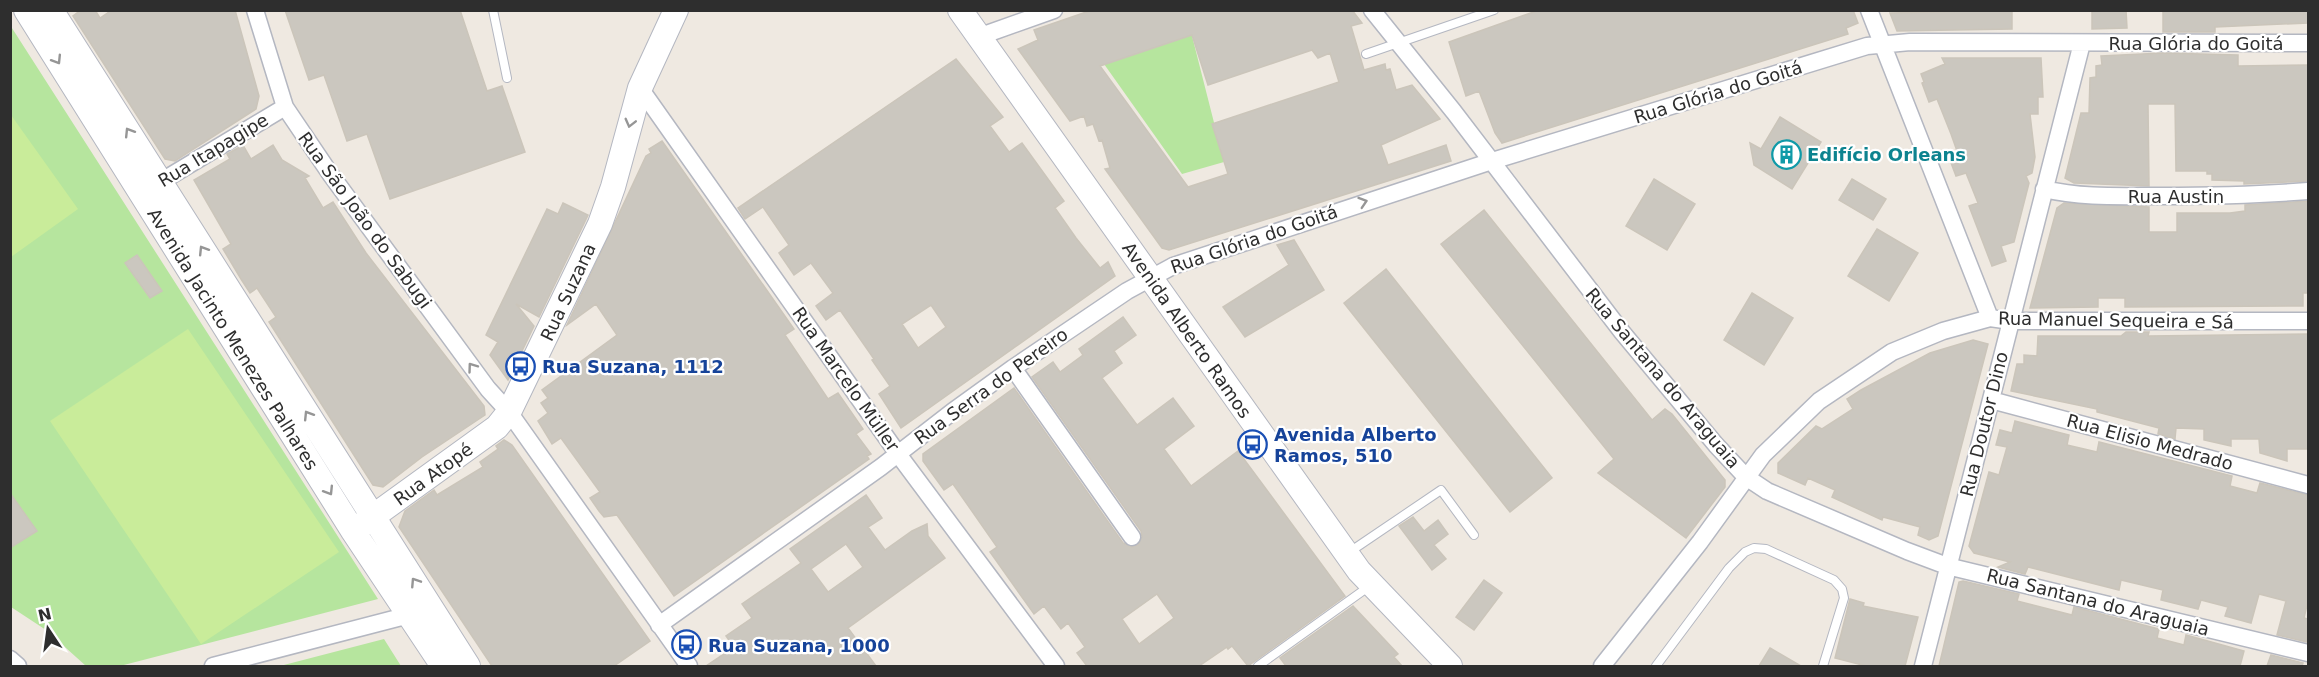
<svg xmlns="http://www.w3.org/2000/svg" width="2319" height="677" font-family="'DejaVu Sans',sans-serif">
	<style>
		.green { fill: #b6e59e }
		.pitch { fill: #c9ec9a }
		.building { fill: #cbc7bf; stroke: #cbc5ba; stroke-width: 1.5; fill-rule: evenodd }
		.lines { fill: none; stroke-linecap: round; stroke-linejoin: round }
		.lane-casing { stroke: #b4b7c1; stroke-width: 10 }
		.street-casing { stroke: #b4b7c1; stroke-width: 19 }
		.secondary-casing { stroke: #b4b7c1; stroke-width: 26 }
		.lane { stroke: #fff; stroke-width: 8 }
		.street { stroke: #fff; stroke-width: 16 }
		.secondary { stroke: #fff; stroke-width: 24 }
		.oneway { stroke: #969696 }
		.labels { text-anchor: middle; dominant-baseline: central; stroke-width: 4.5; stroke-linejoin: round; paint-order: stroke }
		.street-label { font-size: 18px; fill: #2e2e2e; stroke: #fff }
		.culture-label { font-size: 18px; font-weight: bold; fill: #0d838f; stroke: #fff; text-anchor: start }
		.transit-label { font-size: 18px; font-weight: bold; fill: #164399; stroke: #fff; text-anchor: start }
	</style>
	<rect width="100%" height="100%" fill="#efe9e1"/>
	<path class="green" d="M10,25L378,599L120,666H86L46,630L11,607Z
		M1191,32L1224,162L1182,174L1104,64Z
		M384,639L401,666H280Z"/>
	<path class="pitch" d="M11,115L78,209L11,257H10Z
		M188,329L339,552L201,644L50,421Z"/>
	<path class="building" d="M81,10H95L100,18L112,10H235L259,96L256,109L175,161L165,159L73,16Z
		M285,10H460L487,91L502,86L525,152L390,199L367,134L347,141L324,75L309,80Z
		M1092,10H1352L1362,23L1351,26L1364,70L1385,64L1386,70L1390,69L1396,90L1412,85L1440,119L1381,145L1388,165L1446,145L1451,161L1169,250L1162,248L1105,169L1110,168L1102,140L1099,141L1093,124L1087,126L1084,116L1070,121L1018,49L1038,40L1034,30ZM1192,35L1208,85L1312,50L1318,58L1330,53L1339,82L1212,124L1228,174L1188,187L1100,66Z
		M1539,10H1853L1858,23L1846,28L1848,34L1502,143L1495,133L1479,91L1466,96L1449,42Z
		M2012,10V29L1897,31L1890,13Z
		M2092,10H2126L2127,28L2092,29Z
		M2163,10H2308V23L2215,27V32H2163Z
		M2163,53L2238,55V66L2308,65V181L2244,184V181L2212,180V174H2207V171H2176L2175,104H2148L2149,186L2074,183L2065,178L2081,113H2089L2090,78L2096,77V66L2102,65L2101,56Z
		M1942,58H2041L2043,97H2038V114H2030L2035,157L2032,173L2026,176L2029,183L2014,242L2001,246L2006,261L1992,266L1969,206L1978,203L1966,173L1956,176L1948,155L1957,151L1951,134L1937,99L1929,102L1922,83L1924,82L1921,74L1945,64Z
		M956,59L1003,117L990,126L1009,152L1022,143L1064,201L1055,208L1076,238L1100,268L1108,262L1115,276L901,428L879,394L890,386L872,360L874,359L840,310L826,320L816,306L833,293L811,263L794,275L779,253L789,245L763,207L745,219L738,208ZM931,305L946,327L918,348L902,324Z
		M1780,117L1821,142L1792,189L1754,165L1750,143L1761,149Z
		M662,141L794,329L785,335L828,399L838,393L863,429L856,434L871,454L867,456L869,459L674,596L617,515L604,517L599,511L590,498L600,492L561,438L552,444L538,421L548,413L541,403L548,398L542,390L617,335L596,304L567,325L646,156L651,153L649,149Z
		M243,145L251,159L273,145L282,160L309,176L305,178L323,208L333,202L366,253L484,406L485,415L422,457L383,487L373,485L269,322L276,317L257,288L250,293L241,279L223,249L231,244L194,180L230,159L227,154Z
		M1654,179L1695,204L1667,250L1626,226Z
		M1852,179L1886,199L1873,220L1839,200Z
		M2308,201V293H2303V306L2125,307V298H2098V307L2030,308L2057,208L2064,203L2149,207V232H2177V213H2230L2245,211V205Z
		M563,203L588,215L539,317L516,304L534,326L508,380L490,355L498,342L486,335L547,209L558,214Z
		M1484,210L1652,420L1665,409L1672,414L1725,480V487L1686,538L1598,473L1614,459L1441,244Z
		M1877,229L1918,253L1889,301L1848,276Z
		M1294,240L1324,290L1245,337L1223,307L1289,265L1277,245Z
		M137,255L162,291L150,298L125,263Z
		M1386,269L1552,478L1510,512L1344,303Z
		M1752,293L1793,318L1764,365L1724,340Z
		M1123,317L1136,335L1114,351L1122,363L1102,378L1137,425L1173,398L1194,426L1164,449L1191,486L1238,451L1345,596L1248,666L1232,646L1228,649L1227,647L1199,666H1087L1077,653L1085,647L1068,623L1061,629L1044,606L1034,614L990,552L997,547L953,484L944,490L923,461V454L1014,388L1123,543L1132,547L1138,545L1142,537L1141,531L1032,377L1053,362L1060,372L1083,355L1079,349ZM1157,594L1174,618L1139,644L1122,619Z
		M2126,332H2149L2148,336L2308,334V449H2287V461L2260,453L2259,439H2231V446L2204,440V429L2176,428L2175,439L2158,434L2159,428L2097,412V409L2011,391L2017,364H2024V355L2037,356L2038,336H2121Z
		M1973,340L1988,344L1938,536L1929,540L1918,535L1920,527L1883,517L1882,520L1832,497L1835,490L1808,478L1805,485L1778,473V463L1816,426L1822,429L1853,409L1847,399L1861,390L1930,353Z
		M2015,421L2069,435L2067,445L2097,452L2099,442L2232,476L2230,486L2257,493L2260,483L2308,495V601L2304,618L2308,619L2307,642L2277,635L2286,601L2259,594L2251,623L2225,616L2228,607L2201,600L2198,609L2161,600L2163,590L2121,580L2119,590L2028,567L2025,574L1998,567L2010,562L1974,553L1969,546L1989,472L1999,475L2007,447L1996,445L2000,430L2012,433Z
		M504,440L512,445L650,641L614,666H492L399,527L405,511L434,490L437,495L483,467L480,462L498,449L496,446Z
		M10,493L37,531L10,548Z
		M866,495L882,518L868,527L885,550L912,531L927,524L928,536L945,558L848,628L876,666H706L734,647L726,636L752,618L742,604L801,563L790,549ZM846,544L863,567L828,592L811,569Z
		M1413,517L1424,531L1438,520L1448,534L1434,545L1446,559L1432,570L1399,526Z
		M1484,580L1502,593L1474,630L1456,617Z
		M1963,581L2019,594L2017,601L2072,615L2074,607L2159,629L2157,638L2184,645L2186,635L2244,651L2240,666H1939L1959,582Z
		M1850,599L1864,603L1863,606L1918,617L1905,666H1866L1835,658Z
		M1353,606L1398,654L1394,657L1402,666H1286L1280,658Z
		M1770,648L1801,666H1759Z
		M2271,655L2303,663L2302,666H2267Z"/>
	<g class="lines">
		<defs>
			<path id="lane" d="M493,10L507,78
				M1366,54L1494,10
				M1348,553L1441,490L1474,535
				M1258,666L1371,585
				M1656,666L1729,568L1745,552L1754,548L1766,549L1834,580L1842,589L1844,598L1823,666"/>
			<path id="street" d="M255,10L285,107L331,175L488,389L509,412L689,666
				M1372,10L1454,112L1622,332L1716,445L1746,477L1767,491L1907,551L1947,566L2308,653
				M1869,10L1990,318
				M978,37L1054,10
				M640,88L898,454L1056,666
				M152,187L285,107
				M2044,189C2082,198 2121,196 2160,196C2210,196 2259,195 2308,191
				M1013,368L1132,537
				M1991,400L2308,485
				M659,625L881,467L952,412L1013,368L1127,291L1173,266L1492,161L1867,46L1910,42L2308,43
				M10,659L18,666
				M213,666L417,613
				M1602,666L1700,542L1763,455L1819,401L1892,352L1943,331L1990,318L2011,321H2308
				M1923,666L2082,43"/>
			<path id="secondary" d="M26,10L353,531L443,666
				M51,10L468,666
				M960,10L1359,571L1450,666
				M360,526L497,427L509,412L600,224L613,187L640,88L676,10"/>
		</defs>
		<use href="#lane" class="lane-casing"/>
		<use href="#street" class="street-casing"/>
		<use href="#secondary" class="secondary-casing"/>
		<use href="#lane" class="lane"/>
		<use href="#street" class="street"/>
		<use href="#secondary" class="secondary"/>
	</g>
	<defs><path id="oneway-chevron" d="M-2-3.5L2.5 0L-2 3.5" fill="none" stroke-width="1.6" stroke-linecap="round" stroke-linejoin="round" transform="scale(1.5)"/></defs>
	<g class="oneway">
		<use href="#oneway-chevron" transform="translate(57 60) rotate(58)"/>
		<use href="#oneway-chevron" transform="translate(630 123) rotate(104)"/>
		<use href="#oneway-chevron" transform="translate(129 132) rotate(-122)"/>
		<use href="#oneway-chevron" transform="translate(1363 202) rotate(-18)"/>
		<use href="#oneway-chevron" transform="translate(203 250) rotate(-122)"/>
		<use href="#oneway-chevron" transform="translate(472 367) rotate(-126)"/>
		<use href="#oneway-chevron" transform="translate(308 415) rotate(-122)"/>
		<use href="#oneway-chevron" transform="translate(329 491) rotate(58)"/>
		<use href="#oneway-chevron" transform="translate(415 582) rotate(-123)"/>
	</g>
	<defs>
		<symbol id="building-ring" viewBox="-11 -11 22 22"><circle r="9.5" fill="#fff" stroke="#0f9aa8" stroke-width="1.5"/><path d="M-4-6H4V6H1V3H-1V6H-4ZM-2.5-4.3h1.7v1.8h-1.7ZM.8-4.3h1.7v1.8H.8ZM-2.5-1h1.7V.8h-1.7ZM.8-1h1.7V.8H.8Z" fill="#0f9aa8"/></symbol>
		<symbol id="bus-ring" viewBox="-11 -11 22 22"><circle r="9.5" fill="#fff" stroke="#1a4fb4" stroke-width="1.5"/><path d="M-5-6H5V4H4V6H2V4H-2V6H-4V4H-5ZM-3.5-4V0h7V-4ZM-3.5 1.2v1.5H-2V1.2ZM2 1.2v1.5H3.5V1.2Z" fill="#1a4fb4"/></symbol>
	</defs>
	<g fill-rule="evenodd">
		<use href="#building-ring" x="1770" y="138" width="33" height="33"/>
		<use href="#bus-ring" x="504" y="350" width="33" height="33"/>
		<use href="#bus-ring" x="1236" y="428" width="33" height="33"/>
		<use href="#bus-ring" x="670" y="628" width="33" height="33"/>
	</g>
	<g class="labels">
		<g class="street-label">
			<text x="2196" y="43">Rua Glória do Goitá</text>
			<text transform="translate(1718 92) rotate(-17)">Rua Glória do Goitá</text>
			<text transform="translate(213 150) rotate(-31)">Rua Itapagipe</text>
			<text x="2176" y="196">Rua Austin</text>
			<text transform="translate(365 220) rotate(54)">Rua São João do Sabugi</text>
			<text transform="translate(1254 239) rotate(-19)">Rua Glória do Goitá</text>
			<text transform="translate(568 292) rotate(-65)">Rua Suzana</text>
			<text transform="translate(2116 320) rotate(1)">Rua Manuel Sequeira e Sá</text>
			<text transform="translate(1187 330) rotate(55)">Avenida Alberto Ramos</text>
			<text transform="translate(233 339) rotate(58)">Avenida Jacinto Menezes Palhares</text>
			<text transform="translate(1663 378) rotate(50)">Rua Santana do Araguaia</text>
			<text transform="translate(846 379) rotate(55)">Rua Marcelo Müller</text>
			<text transform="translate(991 386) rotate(-36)">Rua Serra do Pereiro</text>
			<text transform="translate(1984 424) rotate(-76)">Rua Doutor Dino</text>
			<text transform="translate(2150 442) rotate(15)">Rua Elisio Medrado</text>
			<text transform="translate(433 474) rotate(-36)">Rua Atopé</text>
			<text transform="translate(2098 602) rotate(14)">Rua Santana do Araguaia</text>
		</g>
		<g class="culture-label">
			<text x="1807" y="154">Edifício Orleans</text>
		</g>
		<g class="transit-label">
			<text x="542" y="366">Rua Suzana, 1112</text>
			<text x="1274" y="434">Avenida Alberto<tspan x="1274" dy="21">Ramos, 510</tspan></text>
			<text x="708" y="645">Rua Suzana, 1000</text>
		</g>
	</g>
	<rect width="2319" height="677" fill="none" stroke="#2e2e2e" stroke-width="24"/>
	<g transform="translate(48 629) rotate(347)" stroke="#ffffff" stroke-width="4.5" paint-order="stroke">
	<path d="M0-4.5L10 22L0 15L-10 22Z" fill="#2e2e2e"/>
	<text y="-9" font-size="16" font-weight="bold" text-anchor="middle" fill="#2e2e2e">N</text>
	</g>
</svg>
